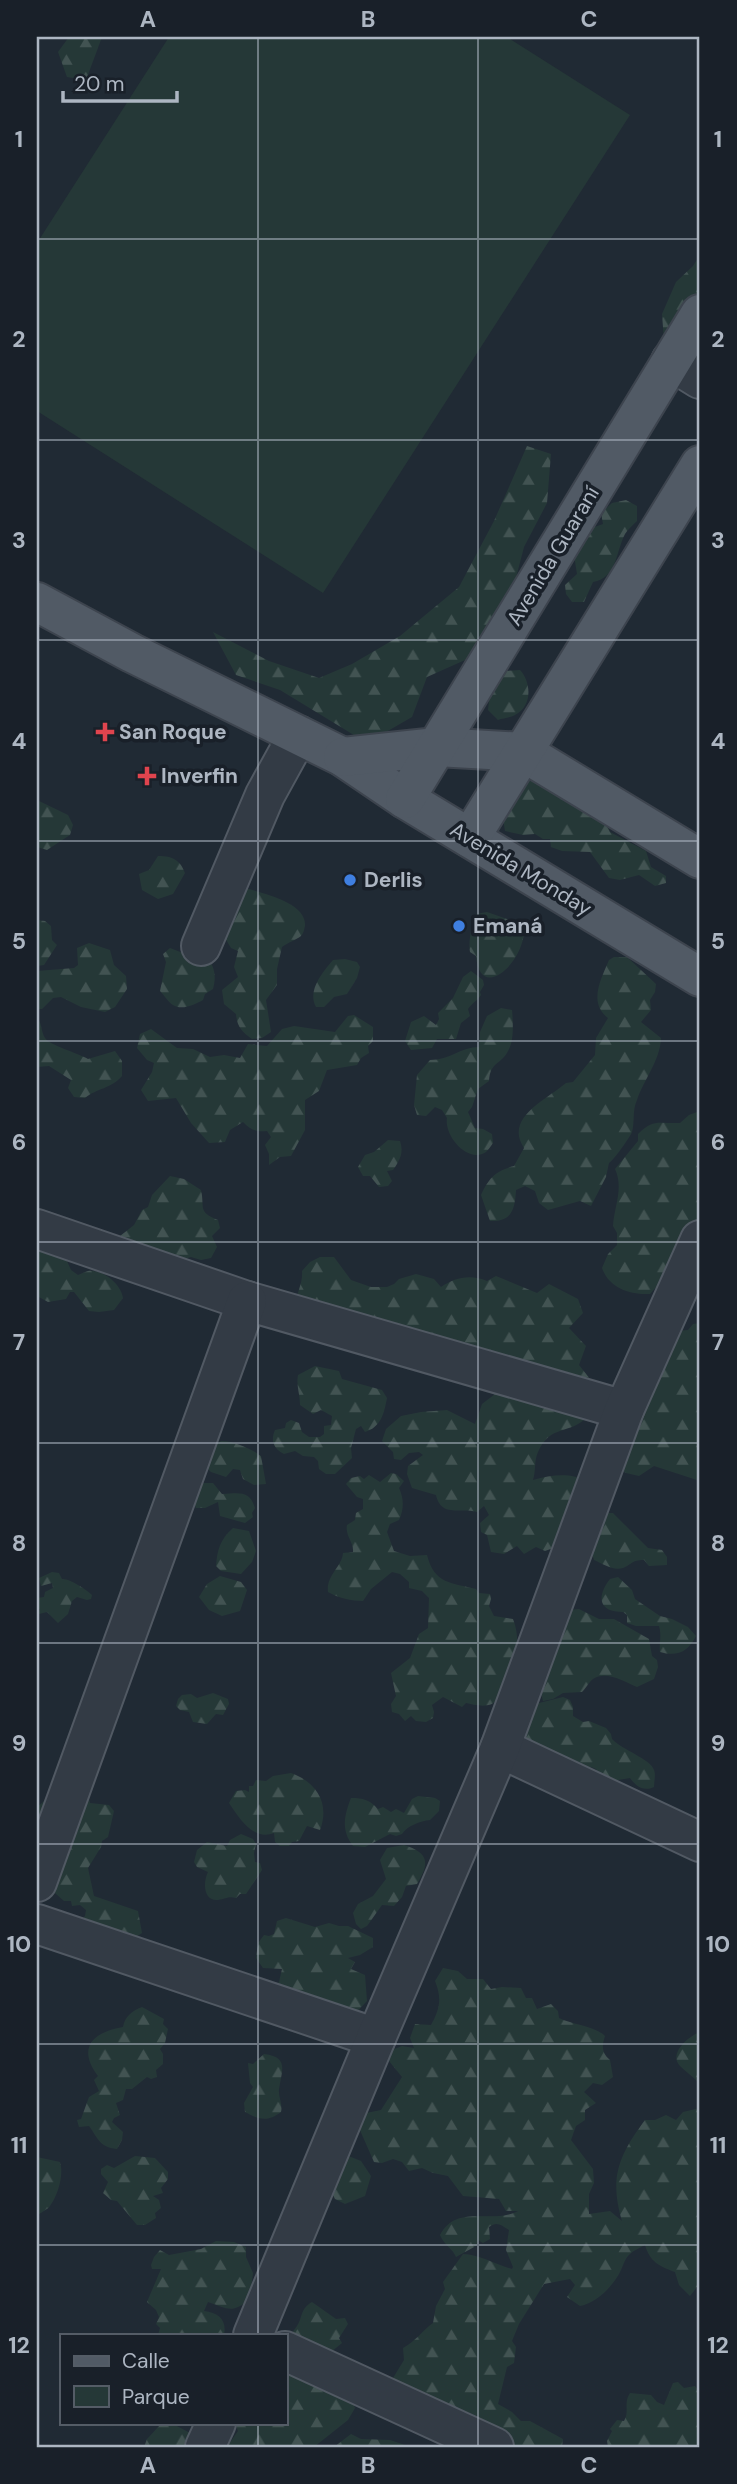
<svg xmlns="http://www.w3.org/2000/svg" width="737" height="2484" viewBox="0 0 737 2484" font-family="'DM Sans',sans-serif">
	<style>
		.green { fill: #253837 }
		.forest { fill: url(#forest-firs) }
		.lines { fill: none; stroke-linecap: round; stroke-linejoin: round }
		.minor-casing { stroke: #515963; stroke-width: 42 }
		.major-casing { stroke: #3d444e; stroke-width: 42 }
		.minor { stroke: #333b45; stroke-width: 38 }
		.major { stroke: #515a65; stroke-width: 38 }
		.grid { fill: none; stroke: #adb6c2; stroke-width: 2; stroke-opacity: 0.55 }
		.health-dot { fill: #e0444e; stroke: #192029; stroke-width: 2.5 }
		.shop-dot { fill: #3f7fe0; stroke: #192029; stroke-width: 2.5 }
		.labels { text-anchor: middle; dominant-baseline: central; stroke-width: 7; stroke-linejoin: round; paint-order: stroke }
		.street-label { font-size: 21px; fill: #adb6c2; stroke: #192029 }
		.poi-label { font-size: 21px; font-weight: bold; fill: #adb6c2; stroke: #192029; text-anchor: start }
		.neatline { fill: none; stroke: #adb6c2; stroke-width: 2.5 }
		.grid-label { font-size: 23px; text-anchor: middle; font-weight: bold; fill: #adb6c2 }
	</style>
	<defs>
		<pattern id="forest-firs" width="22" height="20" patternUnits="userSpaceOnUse" patternTransform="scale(1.75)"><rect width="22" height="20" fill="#253837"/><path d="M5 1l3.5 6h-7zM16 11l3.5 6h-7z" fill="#425352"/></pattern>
	</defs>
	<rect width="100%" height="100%" fill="#202a34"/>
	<path class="green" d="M 169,37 L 507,37 L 630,115 L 323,593 L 37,411 L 37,243 Z"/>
	<g class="forest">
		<path d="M 69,37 L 102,37 L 86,80 L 67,77 L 58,52 Z"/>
		<path d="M 700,255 L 700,382 L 664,341 L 662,314 L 676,282 L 693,266 Z"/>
		<path d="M 527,446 L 551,454 L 547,503 L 524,547 L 512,593 L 483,652 L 427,677 L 412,717 L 367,743 L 280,690 L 236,675 L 213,632 L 269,661 L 319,678 L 352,664 L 400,636 L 459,587 L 494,521 Z"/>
		<path d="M 626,500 L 637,506 L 637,521 C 633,525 628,529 625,534 C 616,551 617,578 593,582 L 584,602 L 572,602 L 566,594 L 565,585 L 577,574 L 574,555 L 592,528 L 603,524 L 601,513 L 612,503 Z"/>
		<path d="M 520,670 C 532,683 532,707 515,715 C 510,718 503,718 498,720 L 488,710 L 490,693 L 505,671 Z"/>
		<path d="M 536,768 L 607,825 L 610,832 L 646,851 L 651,867 L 666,876 L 666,883 L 655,886 L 639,875 L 620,880 L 609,878 L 590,852 L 562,851 L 551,847 L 550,839 L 543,839 L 535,834 L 523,835 L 505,831 L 503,818 Z"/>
		<path d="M 37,800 L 68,815 L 73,825 L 70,835 L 47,850 L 37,847 Z"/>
		<path d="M 158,856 C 173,856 180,860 185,873 L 173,894 L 158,899 L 142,890 L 139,874 L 149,870 Z"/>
		<path d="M 240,886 C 258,893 307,901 305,926 C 304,929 304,933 301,936 C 296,940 287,943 282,947 L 277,969 L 277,985 L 266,1000 L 271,1032 L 262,1038 L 252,1039 C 242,1032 237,1027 236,1014 L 224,1004 L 222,990 L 238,977 L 234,967 L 238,951 L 231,948 L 225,938 Z"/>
		<path d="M 487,912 L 507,919 L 516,920 L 524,928 C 526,961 480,1004 476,956 L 470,952 C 468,943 472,923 476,914 Z"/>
		<path d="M 37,920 L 45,921 L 51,926 L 52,940 L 57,945 L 44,965 L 37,966 Z"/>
		<path d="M 89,943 L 110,950 L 114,965 L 126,976 L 127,989 L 115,1007 L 105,1012 L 81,1007 L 61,997 L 53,998 L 42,1009 L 37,1009 L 37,971 L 74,968 L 78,965 L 77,948 Z"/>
		<path d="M 170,948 L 188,955 L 207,956 C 214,967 217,975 213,989 L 205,994 L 203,1000 C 196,1004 182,1011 173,1005 C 169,1003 164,995 160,991 L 166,962 L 163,954 Z"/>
		<path d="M 614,957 L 627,957 L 656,984 L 655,992 L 650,1000 L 651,1010 L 641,1022 L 661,1038 C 660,1061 644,1079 637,1100 C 632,1111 635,1121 632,1132 C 630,1137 614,1160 609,1163 L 606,1177 L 591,1206 L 580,1201 L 548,1210 L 539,1203 L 535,1191 L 525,1186 L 516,1190 C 515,1209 512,1222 490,1221 L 481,1195 C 489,1178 495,1171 514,1166 L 524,1148 C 504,1118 546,1100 566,1083 L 573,1082 L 595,1055 L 596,1038 L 608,1018 C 588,1003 601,979 609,960 Z"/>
		<path d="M 345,959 L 357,962 L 360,967 L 357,978 L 347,994 L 334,997 L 324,1007 L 316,1007 C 307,990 323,972 333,960 Z"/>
		<path d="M 471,971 L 483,980 L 484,985 L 480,992 L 481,995 C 477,1001 472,1003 468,1009 L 470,1016 L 461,1023 L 456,1039 L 437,1039 L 432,1048 L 411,1050 L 405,1041 L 411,1022 L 424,1016 L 436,1025 L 439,1019 L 438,1013 L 453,998 L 463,977 Z"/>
		<path d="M 501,1008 L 512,1010 C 513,1021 514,1040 509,1049 C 502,1065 490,1061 489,1081 L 478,1089 L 472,1107 L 468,1112 L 475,1128 L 483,1129 L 492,1134 L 493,1143 C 491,1146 489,1149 486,1152 C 468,1164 444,1136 447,1118 L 442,1110 L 435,1107 L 426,1116 L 417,1115 L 414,1105 L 417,1075 L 430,1060 C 450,1060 461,1047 479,1047 L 480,1032 L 487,1016 Z"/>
		<path d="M 354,1015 L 373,1027 L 373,1041 L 368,1046 L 369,1053 L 361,1058 L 357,1065 L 327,1070 L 319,1091 L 305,1100 L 305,1130 L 291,1156 L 280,1157 L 269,1165 L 269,1154 L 265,1145 L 271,1137 L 267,1131 C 256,1132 251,1130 243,1122 L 230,1130 L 225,1142 L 209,1143 L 191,1123 L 176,1098 L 148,1101 L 141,1090 L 152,1072 L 154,1063 L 147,1060 L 137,1048 L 140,1034 L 151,1029 L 177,1048 L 193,1049 L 210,1057 L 224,1055 L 240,1058 L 248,1044 L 267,1046 L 282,1029 L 294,1026 L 335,1032 L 348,1016 Z"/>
		<path d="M 37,1017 C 42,1023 41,1032 45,1038 C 49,1045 78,1053 88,1059 L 115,1051 L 122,1061 L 122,1076 C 111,1089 97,1088 85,1098 L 74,1097 L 68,1088 L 71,1080 L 49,1066 L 37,1067 Z"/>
		<path d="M 700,1111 L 700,1239 L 669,1279 L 658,1285 L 650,1294 C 630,1295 609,1288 602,1268 L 608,1254 L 617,1245 L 617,1233 L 613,1226 C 614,1207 624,1188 615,1169 L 638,1141 L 638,1134 C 654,1118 659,1124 680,1123 L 689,1115 Z"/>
		<path d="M 388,1140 L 400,1141 C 404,1153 400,1160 393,1170 L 387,1171 L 392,1181 L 388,1186 L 379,1187 L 370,1176 L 363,1176 L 358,1167 L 365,1155 L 374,1152 Z"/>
		<path d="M 170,1176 L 184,1179 L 201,1190 C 205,1207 197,1212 218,1220 L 220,1228 L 212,1236 L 217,1247 L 211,1258 L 201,1260 L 191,1257 L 184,1259 L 179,1265 L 115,1240 L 134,1225 L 142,1210 L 148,1207 L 152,1195 Z"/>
		<path d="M 42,1245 L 66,1259 L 71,1270 L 78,1275 C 81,1274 84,1272 88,1271 C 103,1269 121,1284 123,1298 L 114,1310 L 99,1312 L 89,1311 L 74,1292 L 70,1292 L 66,1299 L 48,1302 L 37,1296 L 37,1255 Z"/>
		<path d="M 320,1257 L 334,1257 L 351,1280 L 371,1287 L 387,1287 L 394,1284 L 399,1279 L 416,1274 L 434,1279 L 441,1287 C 455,1277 471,1274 487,1281 L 496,1276 L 537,1293 L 549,1284 L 578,1299 L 583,1313 L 569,1328 L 586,1346 L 579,1365 L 594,1384 L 295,1304 C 297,1292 303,1283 302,1271 L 310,1262 Z"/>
		<path d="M 700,1323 L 700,1481 L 654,1466 L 639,1476 L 626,1473 L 618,1468 L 678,1331 L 688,1330 L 693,1324 Z"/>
		<path d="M 315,1366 L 339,1371 L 342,1379 L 382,1390 L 387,1398 C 384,1414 381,1427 365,1432 L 361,1426 L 356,1429 L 351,1448 L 352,1458 L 335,1474 L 326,1474 L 319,1469 L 318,1461 L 314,1457 L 303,1456 L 295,1451 L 284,1454 C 274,1449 270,1441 275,1430 L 285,1428 L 286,1423 L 291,1420 L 299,1423 L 302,1432 L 309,1437 L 320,1437 L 324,1434 L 324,1426 L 331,1425 L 332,1416 L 321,1410 L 313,1414 L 300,1405 C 300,1394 296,1385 298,1375 Z"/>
		<path d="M 499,1391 L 587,1417 C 570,1435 550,1424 538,1452 C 534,1460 536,1471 533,1480 C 553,1475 569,1472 589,1482 L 556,1547 L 545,1551 L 536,1547 L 524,1554 L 517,1546 L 504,1554 L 491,1552 L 487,1535 L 481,1532 L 480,1523 L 489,1515 L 484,1506 L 477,1512 C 461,1507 441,1518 436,1495 L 412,1488 L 407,1474 L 408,1466 L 423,1455 L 419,1452 L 409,1453 L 401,1460 L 394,1459 L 393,1452 L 382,1441 L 386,1429 L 401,1416 L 421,1412 L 447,1410 L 475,1424 L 482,1404 Z"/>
		<path d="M 221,1441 C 232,1440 252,1449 261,1456 L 266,1484 L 254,1485 L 243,1479 L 240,1470 L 233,1469 L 226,1477 L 211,1472 L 202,1463 L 207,1451 Z"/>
		<path d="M 391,1473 L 396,1474 L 404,1481 L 399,1488 C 404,1499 404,1509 399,1520 L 390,1524 L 387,1532 L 394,1551 L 410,1556 L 427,1555 C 434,1584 452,1583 476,1589 L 479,1593 L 490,1594 L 491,1599 L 489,1606 L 494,1616 L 513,1619 C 521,1639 516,1660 512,1680 L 503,1683 C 500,1688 499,1695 496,1700 C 491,1709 474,1705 466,1703 L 462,1707 L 443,1697 L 432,1705 L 434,1712 L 433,1718 L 426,1722 L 416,1721 L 411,1716 L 405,1721 L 399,1714 L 392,1712 L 391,1704 L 396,1696 L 391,1673 L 410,1658 L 419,1634 L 428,1628 L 429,1598 L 422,1591 L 409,1588 L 409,1582 L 400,1574 L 392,1572 L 371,1589 L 363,1601 C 352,1601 338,1598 328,1592 C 326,1575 342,1567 343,1553 L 353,1552 C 354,1542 345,1536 347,1525 L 355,1520 L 356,1513 L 363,1509 L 363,1499 L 357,1497 L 346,1484 L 351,1478 L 360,1476 L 364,1479 L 369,1475 L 380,1482 Z"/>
		<path d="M 205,1483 L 213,1483 L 222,1494 C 239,1493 250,1490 255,1508 L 252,1513 L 253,1517 L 245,1523 L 220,1516 L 218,1502 L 205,1508 L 196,1508 L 192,1500 L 199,1484 Z"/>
		<path d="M 607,1513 L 613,1513 L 648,1548 L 662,1550 L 667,1557 L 667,1565 L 649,1566 L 644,1560 C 631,1560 633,1564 623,1568 C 613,1571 603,1564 594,1560 L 591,1550 Z"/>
		<path d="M 233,1528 L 249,1531 L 256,1551 L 252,1562 L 241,1574 L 221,1571 L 216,1566 C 217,1551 220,1539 233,1528 Z"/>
		<path d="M 52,1572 L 59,1573 L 62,1579 C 69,1578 87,1590 92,1595 L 91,1599 L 87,1600 L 77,1597 L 72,1601 L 68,1614 L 58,1623 L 47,1612 L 39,1614 L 37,1612 L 40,1610 L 37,1606 L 37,1598 L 44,1597 L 45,1592 L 53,1588 L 52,1583 L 41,1586 L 39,1578 Z"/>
		<path d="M 220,1576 L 241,1582 L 247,1590 L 240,1611 L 222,1616 L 209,1610 L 199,1597 L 207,1584 Z"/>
		<path d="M 618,1577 L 632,1590 L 635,1599 L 660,1616 L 672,1619 L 688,1627 L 696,1636 C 688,1652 677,1657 660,1652 C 659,1643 662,1636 659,1626 L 636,1626 L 627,1623 L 627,1615 L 623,1612 C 599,1612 596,1597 610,1579 Z"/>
		<path d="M 579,1609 L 599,1619 L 614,1619 L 649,1639 L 652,1656 L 657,1660 L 658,1667 L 654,1679 L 637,1687 C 625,1682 606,1670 593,1679 C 589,1682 586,1688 582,1692 L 563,1693 L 553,1699 L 543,1701 L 537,1678 L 552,1656 L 558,1651 L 554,1642 L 569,1610 Z"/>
		<path d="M 213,1693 L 228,1699 L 229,1704 L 223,1715 L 216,1714 L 207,1724 L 193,1722 L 189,1712 L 180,1710 L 176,1706 L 178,1699 L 182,1695 L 191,1694 L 197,1698 Z"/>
		<path d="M 563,1697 L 570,1700 L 573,1707 L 573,1716 L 583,1722 L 589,1721 L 606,1728 L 611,1734 L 612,1739 C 622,1750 651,1759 654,1770 C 656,1775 654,1781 654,1787 C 643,1792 636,1786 630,1778 L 606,1782 L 599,1778 L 596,1769 L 591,1767 L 582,1769 L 527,1741 L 523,1727 L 535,1704 Z"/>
		<path d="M 291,1773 C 317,1782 330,1804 320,1830 L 307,1826 L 299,1841 L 292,1842 L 289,1846 L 280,1846 L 275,1842 L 274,1833 C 253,1841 240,1819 229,1803 L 236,1791 L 245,1790 L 249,1792 L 249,1786 L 253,1786 L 256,1780 L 266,1781 L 273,1776 Z"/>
		<path d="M 88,1795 L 90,1803 L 109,1805 L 114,1811 L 108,1837 L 102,1841 L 101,1847 L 88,1868 L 94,1896 L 138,1911 L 142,1933 L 136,1937 L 131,1952 L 78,1923 L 85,1916 L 86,1910 L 80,1905 L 72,1906 L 71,1901 L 64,1901 L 55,1893 L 37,1840 L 37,1807 L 48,1798 Z"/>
		<path d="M 418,1796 L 435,1798 L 440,1801 L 439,1811 L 430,1820 C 420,1821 407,1826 402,1834 L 396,1836 L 390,1834 L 365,1847 L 353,1846 C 341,1830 344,1816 351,1798 C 363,1798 370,1800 378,1809 L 383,1807 L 391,1812 L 396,1809 L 404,1813 L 412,1799 Z"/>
		<path d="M 241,1834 L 253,1839 L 256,1844 L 254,1853 L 255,1862 L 260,1863 L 262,1870 L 246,1894 L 240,1894 L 236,1898 C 228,1896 226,1899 218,1900 C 203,1901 203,1882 208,1872 L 197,1867 L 194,1862 L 197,1850 L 207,1842 L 227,1846 L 230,1840 Z"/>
		<path d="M 404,1845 C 429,1853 430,1863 417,1884 L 406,1886 L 402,1897 L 394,1906 L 382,1905 L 367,1926 L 361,1929 L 356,1924 L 353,1913 L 358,1904 L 373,1896 L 386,1879 L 380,1860 L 387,1848 Z"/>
		<path d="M 286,1918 L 315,1927 L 329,1923 L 339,1926 L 348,1926 L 373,1938 L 373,1947 L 360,1955 L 348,1958 L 355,1962 L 351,1969 L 365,1975 L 367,2001 L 352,2017 L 271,1990 L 279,1982 L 282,1969 L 263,1968 L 256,1958 L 258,1943 L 264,1935 L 269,1936 L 274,1934 L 277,1921 Z"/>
		<path d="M 443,1968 L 458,1971 L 467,1979 L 483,1979 L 491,1989 L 502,1987 L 521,1988 L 526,1998 L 532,1998 L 537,2009 L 551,2004 L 558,2011 L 559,2018 C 573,2025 595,2026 605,2036 C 602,2045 601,2053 610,2060 L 613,2077 L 602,2085 L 593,2083 L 584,2092 L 596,2103 L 585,2110 L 585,2120 L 576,2126 L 571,2140 L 593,2169 L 594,2183 L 589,2194 L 589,2214 L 610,2211 L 622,2221 C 609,2177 619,2155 645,2120 L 655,2120 L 666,2115 L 676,2120 L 683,2112 L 700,2108 L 700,2296 L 697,2287 L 690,2296 L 679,2285 L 675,2272 C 659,2266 650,2262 645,2245 C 640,2248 634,2250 630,2254 C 624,2259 623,2267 619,2274 C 611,2288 596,2303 580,2306 L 567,2297 L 575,2285 L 570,2279 L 544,2284 L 519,2324 L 512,2341 L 516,2347 L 514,2363 L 507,2367 L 498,2404 L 512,2412 L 521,2421 L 530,2421 L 563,2439 L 562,2447 L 492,2447 L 487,2421 L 468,2412 L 461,2416 L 390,2383 L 404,2360 L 403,2348 C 416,2341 422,2331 433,2323 L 436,2306 L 445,2289 L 443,2282 L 463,2254 C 479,2254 496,2265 512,2269 L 513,2267 L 506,2250 L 509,2230 C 501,2225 497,2221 489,2227 L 490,2239 L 483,2243 L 478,2240 L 476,2246 L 456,2257 C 453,2249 444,2245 440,2235 C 457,2203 492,2225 518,2211 L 506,2211 L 499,2199 L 463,2196 L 448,2176 L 433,2173 L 422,2168 L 409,2171 L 402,2162 L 393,2159 L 382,2163 L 374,2162 L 359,2128 L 366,2113 L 381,2110 L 402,2077 L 389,2061 L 392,2050 L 402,2046 L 414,2048 L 410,2038 L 415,2024 L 431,2025 C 440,2009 442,1998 435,1981 Z"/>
		<path d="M 142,2007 L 164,2019 L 163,2024 L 168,2029 L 165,2043 L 160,2049 L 163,2054 L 163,2064 L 156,2070 L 157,2077 L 151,2079 L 147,2077 L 132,2089 L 126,2089 L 123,2100 L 116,2103 L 120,2115 L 114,2118 L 112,2122 L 123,2132 L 122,2140 L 117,2149 C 99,2147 98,2138 89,2126 L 79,2127 L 77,2120 L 81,2119 L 89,2097 L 99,2091 L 94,2080 L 98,2076 C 76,2047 94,2032 123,2027 C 125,2016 132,2011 142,2007 Z"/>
		<path d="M 700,2032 L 700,2080 L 697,2081 C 692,2076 685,2071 680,2066 C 668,2053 689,2036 700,2032 Z"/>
		<path d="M 264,2054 C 289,2057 282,2070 279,2089 C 278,2097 283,2104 281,2112 C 268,2122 259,2120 245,2112 L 244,2103 L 253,2087 L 250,2083 L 248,2063 L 253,2064 Z"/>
		<path d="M 135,2156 L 155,2158 L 168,2172 L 168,2179 L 161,2188 L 163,2193 L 153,2196 L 159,2200 L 161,2208 L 155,2213 L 156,2218 L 145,2225 L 137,2225 L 117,2201 L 111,2200 L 103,2193 L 108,2182 L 101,2174 L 101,2169 L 107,2165 L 114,2168 Z"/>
		<path d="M 37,2157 L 60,2162 C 64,2175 58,2195 50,2206 C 47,2210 41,2212 37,2216 Z"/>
		<path d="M 351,2157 L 361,2161 L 371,2176 L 365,2196 L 345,2204 L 335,2199 L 330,2189 L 346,2158 Z"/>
		<path d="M 216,2241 L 234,2242 L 246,2247 L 246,2257 L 253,2273 L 250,2299 C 232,2314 228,2309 208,2302 L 204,2311 C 219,2313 227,2320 224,2335 L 158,2335 L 160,2328 L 156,2324 L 159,2317 L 156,2310 L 147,2302 L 161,2269 L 152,2269 L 151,2265 L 154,2257 L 160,2250 L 169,2255 L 201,2249 Z"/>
		<path d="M 312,2302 L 336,2319 L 345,2318 L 348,2324 L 339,2338 L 342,2343 L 331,2352 L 290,2336 C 292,2332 295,2329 297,2326 C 303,2317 300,2309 312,2302 Z"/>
		<path d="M 285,2364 L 352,2399 L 355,2408 L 348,2420 L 314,2447 L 227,2447 L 238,2431 L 235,2423 L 285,2423 Z"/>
		<path d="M 678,2382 L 684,2388 L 695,2386 L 700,2393 L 700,2447 L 608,2447 L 607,2441 L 612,2431 L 610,2429 L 617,2420 L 624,2421 C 630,2412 623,2403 630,2393 L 651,2395 L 657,2402 L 664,2405 L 673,2383 Z"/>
		<path d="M 171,2423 L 192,2434 L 193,2447 L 144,2447 L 147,2439 L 161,2424 Z"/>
		<path d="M 351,2434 L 361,2439 L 390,2440 L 408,2446 L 439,2445 L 441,2447 L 334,2447 Z"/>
	</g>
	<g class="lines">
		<defs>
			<g id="minor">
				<path d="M 671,361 L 700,379"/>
				<path d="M 201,946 L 265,795 L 298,735"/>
				<path d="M 37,1229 L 247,1301 L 624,1410"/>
				<path d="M 500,1748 L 700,1842"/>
				<path d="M 37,1882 L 247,1301"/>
				<path d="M 37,1924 L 376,2038"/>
				<path d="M 253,2335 L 376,2038 L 500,1748 L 624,1410 L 700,1240"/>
				<path d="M 285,2351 L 494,2447"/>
				<path d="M 205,2447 L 216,2423"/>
			</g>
			<g id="major">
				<path d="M 37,602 L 132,653 L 343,757 L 405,799 L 700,977"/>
				<path d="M 343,757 L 437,747 L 523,752 L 700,859"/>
				<path d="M 405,799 L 700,314"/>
				<path d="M 470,838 L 700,465"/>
			</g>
		</defs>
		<use href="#minor" class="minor-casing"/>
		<use href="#major" class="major-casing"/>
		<use href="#minor" class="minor"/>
		<use href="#major" class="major"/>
	</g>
	<path class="grid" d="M 258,37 L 258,2335M 478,37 L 478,2447M 37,239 L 700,239M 37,440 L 700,440M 37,640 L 700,640M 37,841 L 700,841M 37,1041 L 700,1041M 37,1242 L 700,1242M 37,1443 L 700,1443M 37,1643 L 700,1643M 37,1844 L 700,1844M 37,2044 L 700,2044M 37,2245 L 700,2245M 258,2423 L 258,2447"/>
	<g class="health-dot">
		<path d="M101.5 721.5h7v7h7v7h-7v7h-7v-7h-7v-7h7z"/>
		<path d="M143.5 765.5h7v7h7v7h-7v7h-7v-7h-7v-7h7z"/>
	</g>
	<g class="shop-dot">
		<circle cx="350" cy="880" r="7"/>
		<circle cx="459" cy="926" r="7"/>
	</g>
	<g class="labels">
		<g class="street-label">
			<text transform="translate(553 556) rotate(-59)">Avenida Guaraní</text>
			<text transform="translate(521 869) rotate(31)">Avenida Monday</text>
		</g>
		<g class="poi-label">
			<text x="119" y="732">San Roque</text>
			<text x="161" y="776">Inverfin</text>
			<text x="364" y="880">Derlis</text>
			<text x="473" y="926">Emaná</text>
		</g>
	</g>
	<rect width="737" height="2484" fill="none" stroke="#192029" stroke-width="77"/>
	<rect x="60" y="2334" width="228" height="91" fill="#192029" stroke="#545c66" stroke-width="2"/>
	<rect x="74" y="2356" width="35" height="10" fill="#515a65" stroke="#545c66" stroke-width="2"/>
	<text x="122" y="2368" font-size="21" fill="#adb6c2">Calle</text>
	<rect x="74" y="2386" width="35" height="21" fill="#253837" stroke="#545c66" stroke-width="2"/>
	<text x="122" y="2404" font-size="21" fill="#adb6c2">Parque</text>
	<path d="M63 91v10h114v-10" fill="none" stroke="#adb6c2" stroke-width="3.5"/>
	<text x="74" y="91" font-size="21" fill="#adb6c2" stroke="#192029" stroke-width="5" paint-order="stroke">20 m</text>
	<rect x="38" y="38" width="660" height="2408" class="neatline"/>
	<g class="grid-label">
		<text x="148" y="27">A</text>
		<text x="368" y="27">B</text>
		<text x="589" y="27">C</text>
		<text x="19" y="147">1</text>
		<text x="718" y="147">1</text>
		<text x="19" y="347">2</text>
		<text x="718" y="347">2</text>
		<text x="19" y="548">3</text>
		<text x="718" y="548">3</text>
		<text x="19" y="749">4</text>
		<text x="718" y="749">4</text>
		<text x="19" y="949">5</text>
		<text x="718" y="949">5</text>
		<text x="19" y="1150">6</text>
		<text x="718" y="1150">6</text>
		<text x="19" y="1350">7</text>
		<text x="718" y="1350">7</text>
		<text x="19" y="1551">8</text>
		<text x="718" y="1551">8</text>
		<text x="19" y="1751">9</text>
		<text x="718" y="1751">9</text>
		<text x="19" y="1952">10</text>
		<text x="718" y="1952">10</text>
		<text x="19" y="2153">11</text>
		<text x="718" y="2153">11</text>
		<text x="19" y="2353">12</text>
		<text x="718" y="2353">12</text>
		<text x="148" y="2473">A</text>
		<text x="368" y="2473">B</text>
		<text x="589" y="2473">C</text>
	</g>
</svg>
